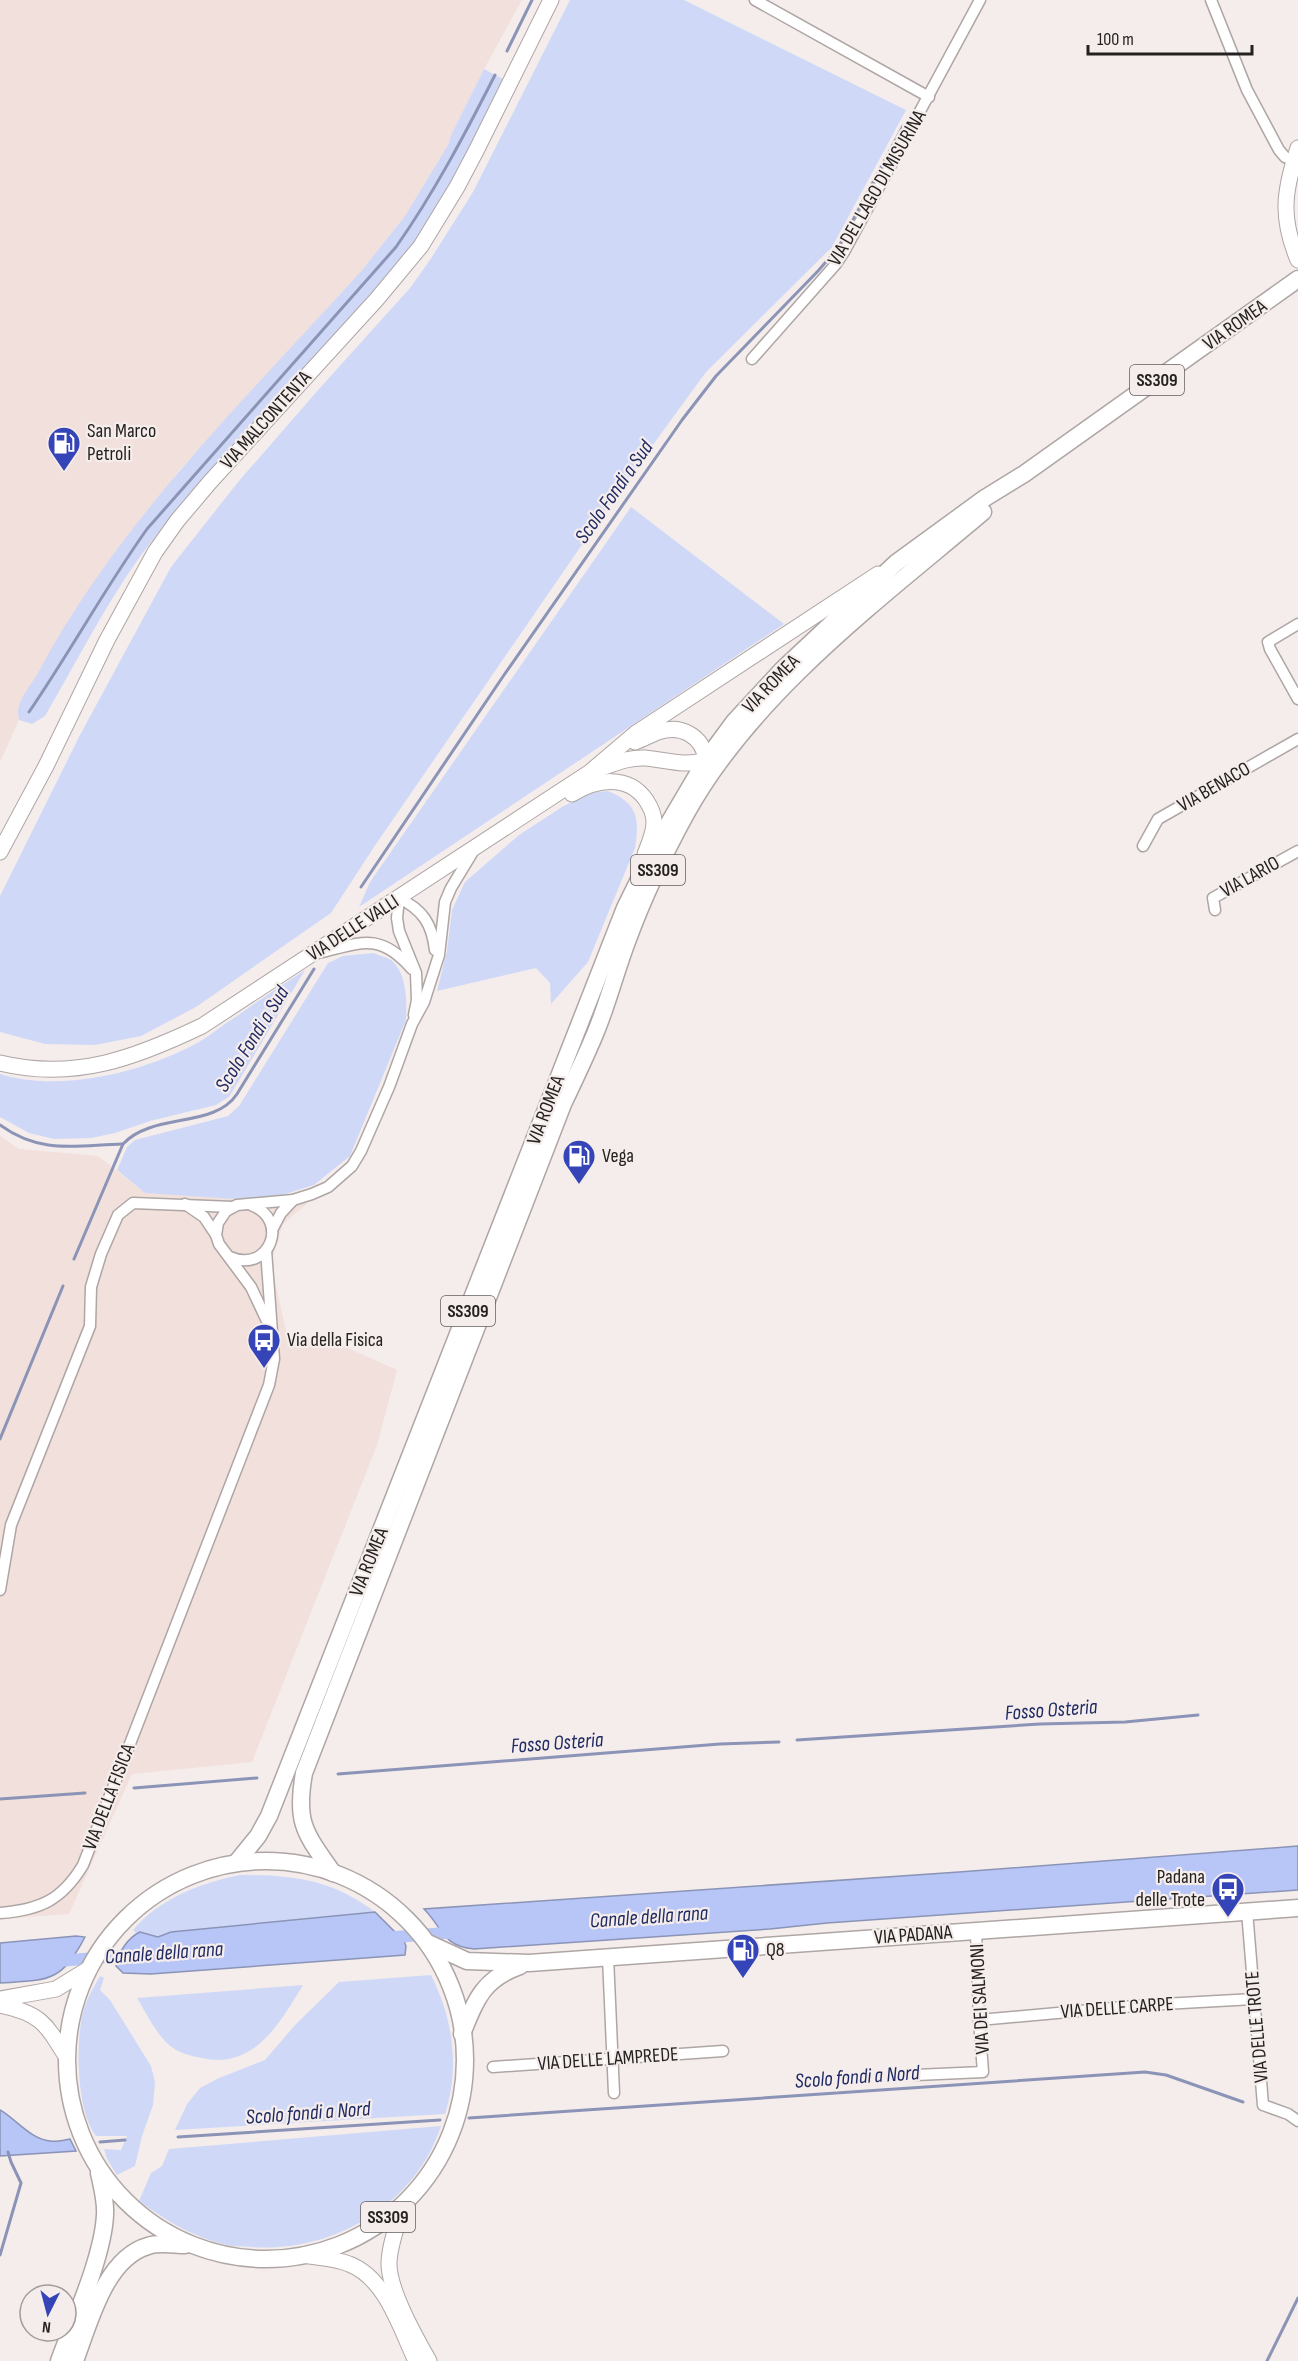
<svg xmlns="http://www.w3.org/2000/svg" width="1298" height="2361" viewBox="0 0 1298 2361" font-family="'Sofia Sans Condensed',sans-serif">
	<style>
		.built { fill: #f1e0db }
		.green { fill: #cfd9f7 }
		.water { fill: #b7c6f7; stroke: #8b94b6; stroke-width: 1.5 }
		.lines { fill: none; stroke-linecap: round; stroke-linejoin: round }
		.stream { stroke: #8b94b6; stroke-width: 3 }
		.canal { stroke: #b7c6f7; stroke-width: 12 }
		.street-casing { stroke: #aea6a4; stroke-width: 13 }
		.secondary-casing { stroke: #aea6a4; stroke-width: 17 }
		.primary-casing { stroke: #aea6a4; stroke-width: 19 }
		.street { stroke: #fff; stroke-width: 10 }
		.secondary { stroke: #fff; stroke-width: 15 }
		.primary { stroke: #fff; stroke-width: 16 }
		.labels { text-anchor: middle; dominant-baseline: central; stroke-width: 4.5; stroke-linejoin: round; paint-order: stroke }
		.shield { fill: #f5edeb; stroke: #635e5d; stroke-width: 1.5 }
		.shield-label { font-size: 18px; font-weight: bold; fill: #242120 }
		.street-label { font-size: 20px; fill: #242120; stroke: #f5edeb }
		.poi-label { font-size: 20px; fill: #242120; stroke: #f5edeb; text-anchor: start }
		.water-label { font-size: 21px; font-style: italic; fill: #202b64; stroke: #f5edeb }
	</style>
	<rect width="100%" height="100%" fill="#f5edeb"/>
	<g class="built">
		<path d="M 0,0 L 522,0 L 484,69 L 451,135 L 448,145 L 405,216 L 362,270 L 177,473 L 21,700 L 18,714 L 19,720 L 0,762 Z"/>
		<path d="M 0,1136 L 19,1149 L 98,1156 L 145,1193 L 308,1203 L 283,1224 L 271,1263 L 287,1335 L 330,1340 L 397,1370 L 377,1445 L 252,1762 L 132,1774 L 69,1914 L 0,1919 Z"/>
	</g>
	<g class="green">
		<path d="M 570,0 L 684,0 L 906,110 L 832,247 L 706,372 L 612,501 L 374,847 L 331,913 L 196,1007 L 141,1036 L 95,1045 L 45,1044 L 0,1032 L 0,896 L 80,735 L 171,567 L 238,482 L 319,389 L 410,288 L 430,260 L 473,192 Z"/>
		<path d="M 484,69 L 503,79 L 502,83 C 476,137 450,193 415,242 C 337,350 231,435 151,542 C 110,595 79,658 45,716 L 32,724 L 19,720 C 14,701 31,687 39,671 C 121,518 247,398 362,270 L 405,216 L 448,145 L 451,135 Z"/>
		<path d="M 631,507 L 784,624 L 359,907 L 370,882 Z"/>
		<path d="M 608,791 C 637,803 640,818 635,848 L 588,962 L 551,1004 L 550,983 L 536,968 L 437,991 L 447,951 L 452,910 L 465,882 L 519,835 L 562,807 L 589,793 Z"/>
		<path d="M 373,953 C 378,955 386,957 391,960 C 407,973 407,1001 406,1020 L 350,1156 L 314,1185 L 264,1201 L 145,1193 L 117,1170 L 127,1147 L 135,1140 L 228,1116 L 239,1106 L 328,963 L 343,956 Z"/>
		<path d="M 305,970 L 229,1097 L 216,1105 L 150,1121 L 115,1133 L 91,1138 L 54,1139 L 29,1133 L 0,1117 L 0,1074 C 60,1093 145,1072 199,1042 C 212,1034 224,1024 237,1016 C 259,1000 282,985 305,970 Z"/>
		<path d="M 240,1875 C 293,1875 331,1879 375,1912 L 171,1932 C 153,1942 149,1930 136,1933 L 133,1930 C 160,1898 201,1883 240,1875 Z"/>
		<path d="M 431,1975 C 453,2018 460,2068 445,2114 L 175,2130 L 187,2104 L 200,2088 L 219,2078 L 265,2060 L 295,2025 L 339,1982 Z"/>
		<path d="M 100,1976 L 104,1978 L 100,1990 L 110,2000 L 151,2066 L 155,2082 L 153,2105 L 142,2136 L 135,2166 L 117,2175 L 107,2159 L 104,2149 L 121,2150 L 127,2136 L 96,2136 C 76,2111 75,2039 84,2009 C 87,1998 94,1987 100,1976 Z"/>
		<path d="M 303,1985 C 280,2023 254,2070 202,2058 C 191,2056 177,2053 168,2044 C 155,2032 146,2013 137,1998 Z"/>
		<path d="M 441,2126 C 415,2206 332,2253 251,2247 C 242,2246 232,2247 223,2244 C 191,2236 165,2220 139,2201 L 151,2173 L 162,2166 L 169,2149 Z"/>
	</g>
	<g class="water">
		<path d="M 1298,1846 L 1298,1890 L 827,1923 L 770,1929 L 474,1949 C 442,1946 443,1928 424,1909 L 959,1872 Z"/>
		<path d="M 375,1912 L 404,1941 L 406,1946 L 405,1955 L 151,1974 L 123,1973 L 116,1966 C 117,1953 129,1937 140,1932 L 158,1937 L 171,1932 Z"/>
		<path d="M 76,1936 L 85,1937 C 61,1983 48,1980 0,1983 L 0,1943 Z"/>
		<path d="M 0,2110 C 16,2119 30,2139 50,2141 C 56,2142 64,2140 70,2139 L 76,2151 L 0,2156 Z"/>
	</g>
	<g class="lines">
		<g class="stream">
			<path d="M 507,51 L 532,0"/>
			<path d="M 29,712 C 70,652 105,588 147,529 L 396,247 C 434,193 465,134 495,75"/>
			<path d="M 361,887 L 504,675 L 682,420 L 716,376 L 818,271 L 838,248 L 903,126"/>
			<path d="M 0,1125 C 41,1155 77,1145 123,1144"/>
			<path d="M 74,1259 L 123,1144 C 153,1112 214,1129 237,1094 L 314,969"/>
			<path d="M 0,1439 L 63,1286"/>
			<path d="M 797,1740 L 1040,1724 L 1125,1722 L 1198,1715"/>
			<path d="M 338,1774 L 720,1744 L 779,1742"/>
			<path d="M 134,1788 L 257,1778"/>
			<path d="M 0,1799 L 85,1793"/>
			<path d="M 469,2118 L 1145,2072 L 1166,2075 L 1243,2102"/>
			<path d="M 178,2137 L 440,2120"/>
			<path d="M 100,2142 L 125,2140"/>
			<path d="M 0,2255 L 21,2183 L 11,2162 L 8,2152"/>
			<path d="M 1267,2361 L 1298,2298"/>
		</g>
		<g class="canal">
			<path d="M 384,1938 L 457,1932"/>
			<path d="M 58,1961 L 133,1955"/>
		</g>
		<defs>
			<g id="street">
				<path d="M 755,0 L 929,97"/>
				<path d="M 1211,0 L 1247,90 L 1279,150 L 1285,157 L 1294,161"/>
				<path d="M 752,359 L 836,264 L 844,252 L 980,0"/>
				<path d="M 1298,624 L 1268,642 L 1270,649 L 1298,699"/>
				<path d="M 1143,846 L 1158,819 L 1298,739"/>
				<path d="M 1215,910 L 1213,898 L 1298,851"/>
				<path d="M 318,953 C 361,943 379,931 412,969"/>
				<path d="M 414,1015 L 417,1000 L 416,973 L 399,931 L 397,918 L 399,898 C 423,910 432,924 435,950"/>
				<path d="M 185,1204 L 204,1217 L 216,1235"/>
				<path d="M 272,1230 L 281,1213 L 293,1200"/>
				<path d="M 230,1257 C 269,1274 291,1220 251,1205"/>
				<path d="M 267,1321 L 251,1287 L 219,1244 L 216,1235 L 218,1223 L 226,1211 L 237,1205 L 293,1200 L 312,1194 L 328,1187 L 352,1166 L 361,1151 L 389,1087 L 412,1024 L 424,1002 L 439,955 L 445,902 L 451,888 L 474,850"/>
				<path d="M 0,1590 L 11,1525 L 90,1326 L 91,1287 L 101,1254 L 118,1215 L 133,1203 L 233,1207"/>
				<path d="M 1247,1911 L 1263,2105 L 1288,2114 L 1298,2121"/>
				<path d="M 0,1913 C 40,1910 62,1900 83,1865 L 269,1385 L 274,1359 L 266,1250"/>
				<path d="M 608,1957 L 614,2093"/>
				<path d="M 979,2020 L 1145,2005 L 1254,1999"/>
				<path d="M 493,2067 L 723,2051"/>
				<path d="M 916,2075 L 983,2072 L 979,2020 L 976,1930"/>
			</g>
			<g id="secondary">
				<path d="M 1298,148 C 1284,191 1280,217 1298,260"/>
				<path d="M 635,742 C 643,739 650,735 658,732 C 681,724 703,736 706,760"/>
				<path d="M 598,769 C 614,764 628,757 645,758 C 667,760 684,767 706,760 L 712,764"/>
				<path d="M 572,794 C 596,779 628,774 646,800 C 650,806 654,815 654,822 C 654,833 649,844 645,854"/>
				<path d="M 0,852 L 46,766 L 107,640 L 155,552 L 177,521 L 210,482 L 377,299 L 421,246 L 457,187 L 476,151 L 551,0"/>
				<path d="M 0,1063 C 75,1081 135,1058 202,1026 L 590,772 L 636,733 L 878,574"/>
				<path d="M 0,1999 L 56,1989 L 90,1968"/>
				<path d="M 0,2005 C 41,2013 46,2024 67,2058"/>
				<path d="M 404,2204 C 398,2222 390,2243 389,2262 C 388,2289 416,2338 429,2361"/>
				<path d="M 303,2255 C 318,2258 335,2258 349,2264 C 386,2278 400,2328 416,2361"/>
			</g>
			<g id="primary">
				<circle cx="266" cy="2060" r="199"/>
				<path d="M 236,1863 L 258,1836 L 269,1816 L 625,908 L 657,843 L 706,760 L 734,722 L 783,669 L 896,563 L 985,498 L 1024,474 L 1298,279"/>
				<path d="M 333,1873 C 305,1833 295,1823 304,1773 L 563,1104 C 574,1081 585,1058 595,1034 C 608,1003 616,970 628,939 C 644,896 665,852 687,812 C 753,693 880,599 983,512"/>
				<path d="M 430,1944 L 467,1961 L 529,1963 L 1298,1908"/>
				<path d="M 462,2034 C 476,1999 483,1979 520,1966"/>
				<path d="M 59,2361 C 74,2320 103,2257 105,2215 C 106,2201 102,2187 99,2173"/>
				<path d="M 75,2361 C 89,2324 105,2258 148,2246 C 159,2242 174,2245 185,2245"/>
			</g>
		</defs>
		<use href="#street" class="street-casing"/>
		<use href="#secondary" class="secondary-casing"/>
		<use href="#primary" class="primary-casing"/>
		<use href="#street" class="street"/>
		<use href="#secondary" class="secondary"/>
		<use href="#primary" class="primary"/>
	</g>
	<defs>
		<symbol id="fuel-pin" viewBox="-11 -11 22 30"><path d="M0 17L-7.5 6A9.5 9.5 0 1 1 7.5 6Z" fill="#3544b7" stroke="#f5edeb"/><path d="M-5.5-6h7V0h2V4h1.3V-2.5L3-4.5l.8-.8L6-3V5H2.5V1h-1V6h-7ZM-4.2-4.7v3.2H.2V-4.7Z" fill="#fff"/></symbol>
		<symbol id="bus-pin" viewBox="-11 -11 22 30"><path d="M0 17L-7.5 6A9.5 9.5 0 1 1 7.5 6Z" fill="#3544b7" stroke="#f5edeb"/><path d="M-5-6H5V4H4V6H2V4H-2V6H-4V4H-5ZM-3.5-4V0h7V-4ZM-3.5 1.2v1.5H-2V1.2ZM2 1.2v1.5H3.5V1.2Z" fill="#fff"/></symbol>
	</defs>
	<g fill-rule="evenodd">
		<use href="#fuel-pin" x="45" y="424" width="38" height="52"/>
		<use href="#fuel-pin" x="560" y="1137" width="38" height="52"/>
		<use href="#bus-pin" x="245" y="1321" width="38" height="52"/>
		<use href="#bus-pin" x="1209" y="1870" width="38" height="52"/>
		<use href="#fuel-pin" x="724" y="1931" width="38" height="52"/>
	</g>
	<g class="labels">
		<g class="shield">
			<rect x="1130" y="365" width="54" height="30" rx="4.5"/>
			<rect x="631" y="855" width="54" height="30" rx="4.5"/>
			<rect x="441" y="1296" width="54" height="30" rx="4.5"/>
			<rect x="361" y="2202" width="54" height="30" rx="4.5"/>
		</g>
		<g class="shield-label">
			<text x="1157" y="380">SS309</text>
			<text x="658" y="870">SS309</text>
			<text x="468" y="1311">SS309</text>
			<text x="388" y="2217">SS309</text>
		</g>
		<g class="street-label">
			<text transform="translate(877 188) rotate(-60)">VIA DEL LAGO DI MISURINA</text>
			<text transform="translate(1235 325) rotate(-35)">VIA ROMEA</text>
			<text transform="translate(266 420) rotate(-48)">VIA MALCONTENTA</text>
			<text transform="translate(771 684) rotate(-46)">VIA ROMEA</text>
			<text transform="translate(1214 787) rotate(-30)">VIA BENACO</text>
			<text transform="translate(1250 877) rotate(-29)">VIA LARIO</text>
			<text transform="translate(353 928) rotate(-33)">VIA DELLE VALLI</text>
			<text transform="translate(546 1110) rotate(-69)">VIA ROMEA</text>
			<text transform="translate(369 1562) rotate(-68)">VIA ROMEA</text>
			<text transform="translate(109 1797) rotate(-69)">VIA DELLA FISICA</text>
			<text transform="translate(913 1935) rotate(-4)">VIA PADANA</text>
			<text transform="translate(980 1999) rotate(-93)">VIA DEI SALMONI</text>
			<text transform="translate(1117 2008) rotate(-4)">VIA DELLE CARPE</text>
			<text transform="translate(1257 2027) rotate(-95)">VIA DELLE TROTE</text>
			<text transform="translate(608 2059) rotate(-4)">VIA DELLE LAMPREDE</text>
		</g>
		<g class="poi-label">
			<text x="87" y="431">San Marco<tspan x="87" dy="23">Petroli</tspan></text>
			<text x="602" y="1156">Vega</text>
			<text x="287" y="1340">Via della Fisica</text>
			<text x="1205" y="1877" text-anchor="end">Padana<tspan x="1205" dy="23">delle Trote</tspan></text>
			<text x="766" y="1950">Q8</text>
		</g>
		<g class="water-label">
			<text transform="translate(614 492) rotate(-55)">Scolo Fondi a Sud</text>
			<text transform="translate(252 1039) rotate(-58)">Scolo Fondi a Sud</text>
			<text transform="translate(1051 1710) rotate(-4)">Fosso Osteria</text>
			<text transform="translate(557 1743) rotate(-4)">Fosso Osteria</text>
			<text transform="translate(649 1917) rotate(-4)">Canale della rana</text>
			<text transform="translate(164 1953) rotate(-4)">Canale della rana</text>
			<text transform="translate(857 2077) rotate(-4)">Scolo fondi a Nord</text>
			<text transform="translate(308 2113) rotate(-4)">Scolo fondi a Nord</text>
		</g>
	</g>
	<g transform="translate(48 2313) rotate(186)"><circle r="28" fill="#f5edeb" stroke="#a19b9a" stroke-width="1.5"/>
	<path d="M0-4.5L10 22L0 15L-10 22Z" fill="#3544b7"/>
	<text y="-9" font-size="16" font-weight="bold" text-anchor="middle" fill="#242120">N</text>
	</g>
	<path d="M1088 45v9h164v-9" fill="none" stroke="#242120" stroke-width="3"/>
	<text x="1097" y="45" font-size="18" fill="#242120" stroke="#f5edeb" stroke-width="4.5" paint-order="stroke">100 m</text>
</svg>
